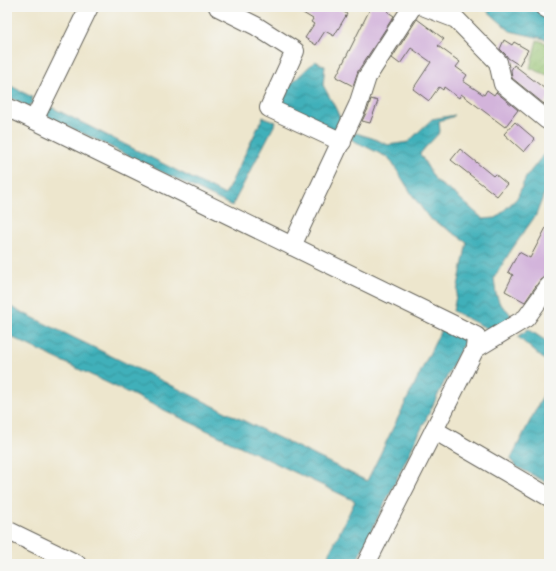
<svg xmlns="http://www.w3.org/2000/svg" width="556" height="571" viewBox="0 0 556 571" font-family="'IM FELL French Canon',serif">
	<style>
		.garden { fill: url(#garden-furrows); stroke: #597047 }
		.water { fill: url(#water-waves); stroke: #2e666b }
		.building { fill: #d3b4db }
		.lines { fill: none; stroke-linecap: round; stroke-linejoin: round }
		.minor-casing { stroke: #65635a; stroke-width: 20 }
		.minor { stroke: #fff; stroke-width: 18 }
	</style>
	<defs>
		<pattern id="garden-furrows" width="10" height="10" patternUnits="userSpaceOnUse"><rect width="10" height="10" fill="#96c372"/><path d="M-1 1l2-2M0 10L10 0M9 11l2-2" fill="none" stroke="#81a762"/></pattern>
		<pattern id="water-waves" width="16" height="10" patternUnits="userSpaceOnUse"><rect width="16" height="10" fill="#40b0ba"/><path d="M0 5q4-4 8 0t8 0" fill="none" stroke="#358e96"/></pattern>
	</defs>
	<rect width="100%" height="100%" fill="#f6f6f2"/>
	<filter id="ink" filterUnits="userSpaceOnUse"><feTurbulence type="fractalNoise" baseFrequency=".025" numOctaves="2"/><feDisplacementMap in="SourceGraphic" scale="8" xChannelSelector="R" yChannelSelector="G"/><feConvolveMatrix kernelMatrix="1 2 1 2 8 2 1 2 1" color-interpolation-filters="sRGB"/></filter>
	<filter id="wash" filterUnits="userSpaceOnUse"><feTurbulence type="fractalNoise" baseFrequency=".012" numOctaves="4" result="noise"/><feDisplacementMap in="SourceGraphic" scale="16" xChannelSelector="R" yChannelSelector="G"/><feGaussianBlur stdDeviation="0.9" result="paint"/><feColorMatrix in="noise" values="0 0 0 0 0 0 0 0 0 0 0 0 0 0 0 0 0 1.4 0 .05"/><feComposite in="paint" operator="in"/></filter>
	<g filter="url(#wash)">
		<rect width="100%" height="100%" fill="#ede6cd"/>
		<path class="garden" d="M 537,40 L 549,44 L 549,76 L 530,68 Z"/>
		<g class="water">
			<path d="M 483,7 L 529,7 L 549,17 L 549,40 L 510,31 Z"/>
			<path d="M 315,61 L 325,66 L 323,85 L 335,107 L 343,124 L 335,135 L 279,105 L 290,85 Z"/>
			<path d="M 7,84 L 32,97 L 31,100 L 48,110 L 51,107 L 225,195 L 263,117 L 276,122 L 232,206 L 45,115 L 47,112 L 30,103 L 29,107 L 7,96 Z"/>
			<path d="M 455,115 L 452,117 L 439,121 L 440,132 L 424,149 L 420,154 L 436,181 L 456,195 L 483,219 L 496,218 L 517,198 L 526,177 L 544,154 L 549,149 L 549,181 L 536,215 L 510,252 L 494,278 L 496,294 L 500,304 L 507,310 L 513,318 L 488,329 L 453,311 L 467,242 L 447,229 L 429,218 L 413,196 L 389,158 L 352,140 L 352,135 L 356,133 L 372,138 L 388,145 L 408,142 L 432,119 Z"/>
			<path d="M 7,305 L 367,481 L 442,328 L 465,340 L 355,564 L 324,564 L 355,501 L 7,335 Z"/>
			<path d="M 528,329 L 549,343 L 549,364 L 518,337 Z"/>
			<path d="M 549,384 L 549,441 L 548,444 L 549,446 L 549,484 L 514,465 L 511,458 Z"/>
		</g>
		<g id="blocks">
			<g class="building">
				<path d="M 293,7 L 336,7 L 347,14 L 334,36 L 325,31 L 316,45 L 305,38 L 314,24 L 311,22 L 313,19 Z"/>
				<path d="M 371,7 L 391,7 L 388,12 L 394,16 L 358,71 L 353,86 L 336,77 Z"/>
				<path d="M 417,19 L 444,39 L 438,46 L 460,62 L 456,67 L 467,75 L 463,81 L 484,95 L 487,90 L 494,95 L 496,92 L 518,110 L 505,127 L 461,94 L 459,98 L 444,87 L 443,90 L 439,87 L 429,101 L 413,89 L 431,62 L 411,48 L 400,64 L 392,58 Z"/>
				<path d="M 504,40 L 512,45 L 514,42 L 528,50 L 519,65 L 508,58 L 506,55 L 500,49 Z"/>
				<path d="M 514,65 L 549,92 L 549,97 L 544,104 L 512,78 L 511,70 Z"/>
				<path d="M 371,99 L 378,101 L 370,123 L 362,121 L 368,109 Z"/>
				<path d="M 515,122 L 535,139 L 524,152 L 504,134 Z"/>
				<path d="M 460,149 L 493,176 L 495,174 L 507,184 L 497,196 L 451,160 Z"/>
				<path d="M 549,222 L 549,276 L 544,277 L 540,280 L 525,302 L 505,291 L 513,275 L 508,272 L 519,252 L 530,258 Z"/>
			</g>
		</g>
	</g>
	<g filter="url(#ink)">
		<use href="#blocks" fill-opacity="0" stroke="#65635a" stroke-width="1"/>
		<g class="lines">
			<defs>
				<g id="minor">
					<path d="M 89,7 L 34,120 L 452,324 L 476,336 L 475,349 L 434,430 L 366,564"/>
					<path d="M 218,7 L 256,26 L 295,51 L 269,108 L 342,142"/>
					<path d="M 425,7 L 456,19 L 498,62 L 503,84 L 547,120 L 549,120"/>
					<path d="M 544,7 L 549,10"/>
					<path d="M 7,107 L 34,120"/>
					<path d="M 292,246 L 358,105 L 367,77 L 412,7"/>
					<path d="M 475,349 L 526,318 L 549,286"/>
					<path d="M 434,430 L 549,497"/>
					<path d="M 7,530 L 77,564"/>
				</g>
			</defs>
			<use href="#minor" class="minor-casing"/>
			<use href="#minor" class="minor"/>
		</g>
	</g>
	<rect width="556" height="571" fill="none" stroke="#f6f6f2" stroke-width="24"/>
</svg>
